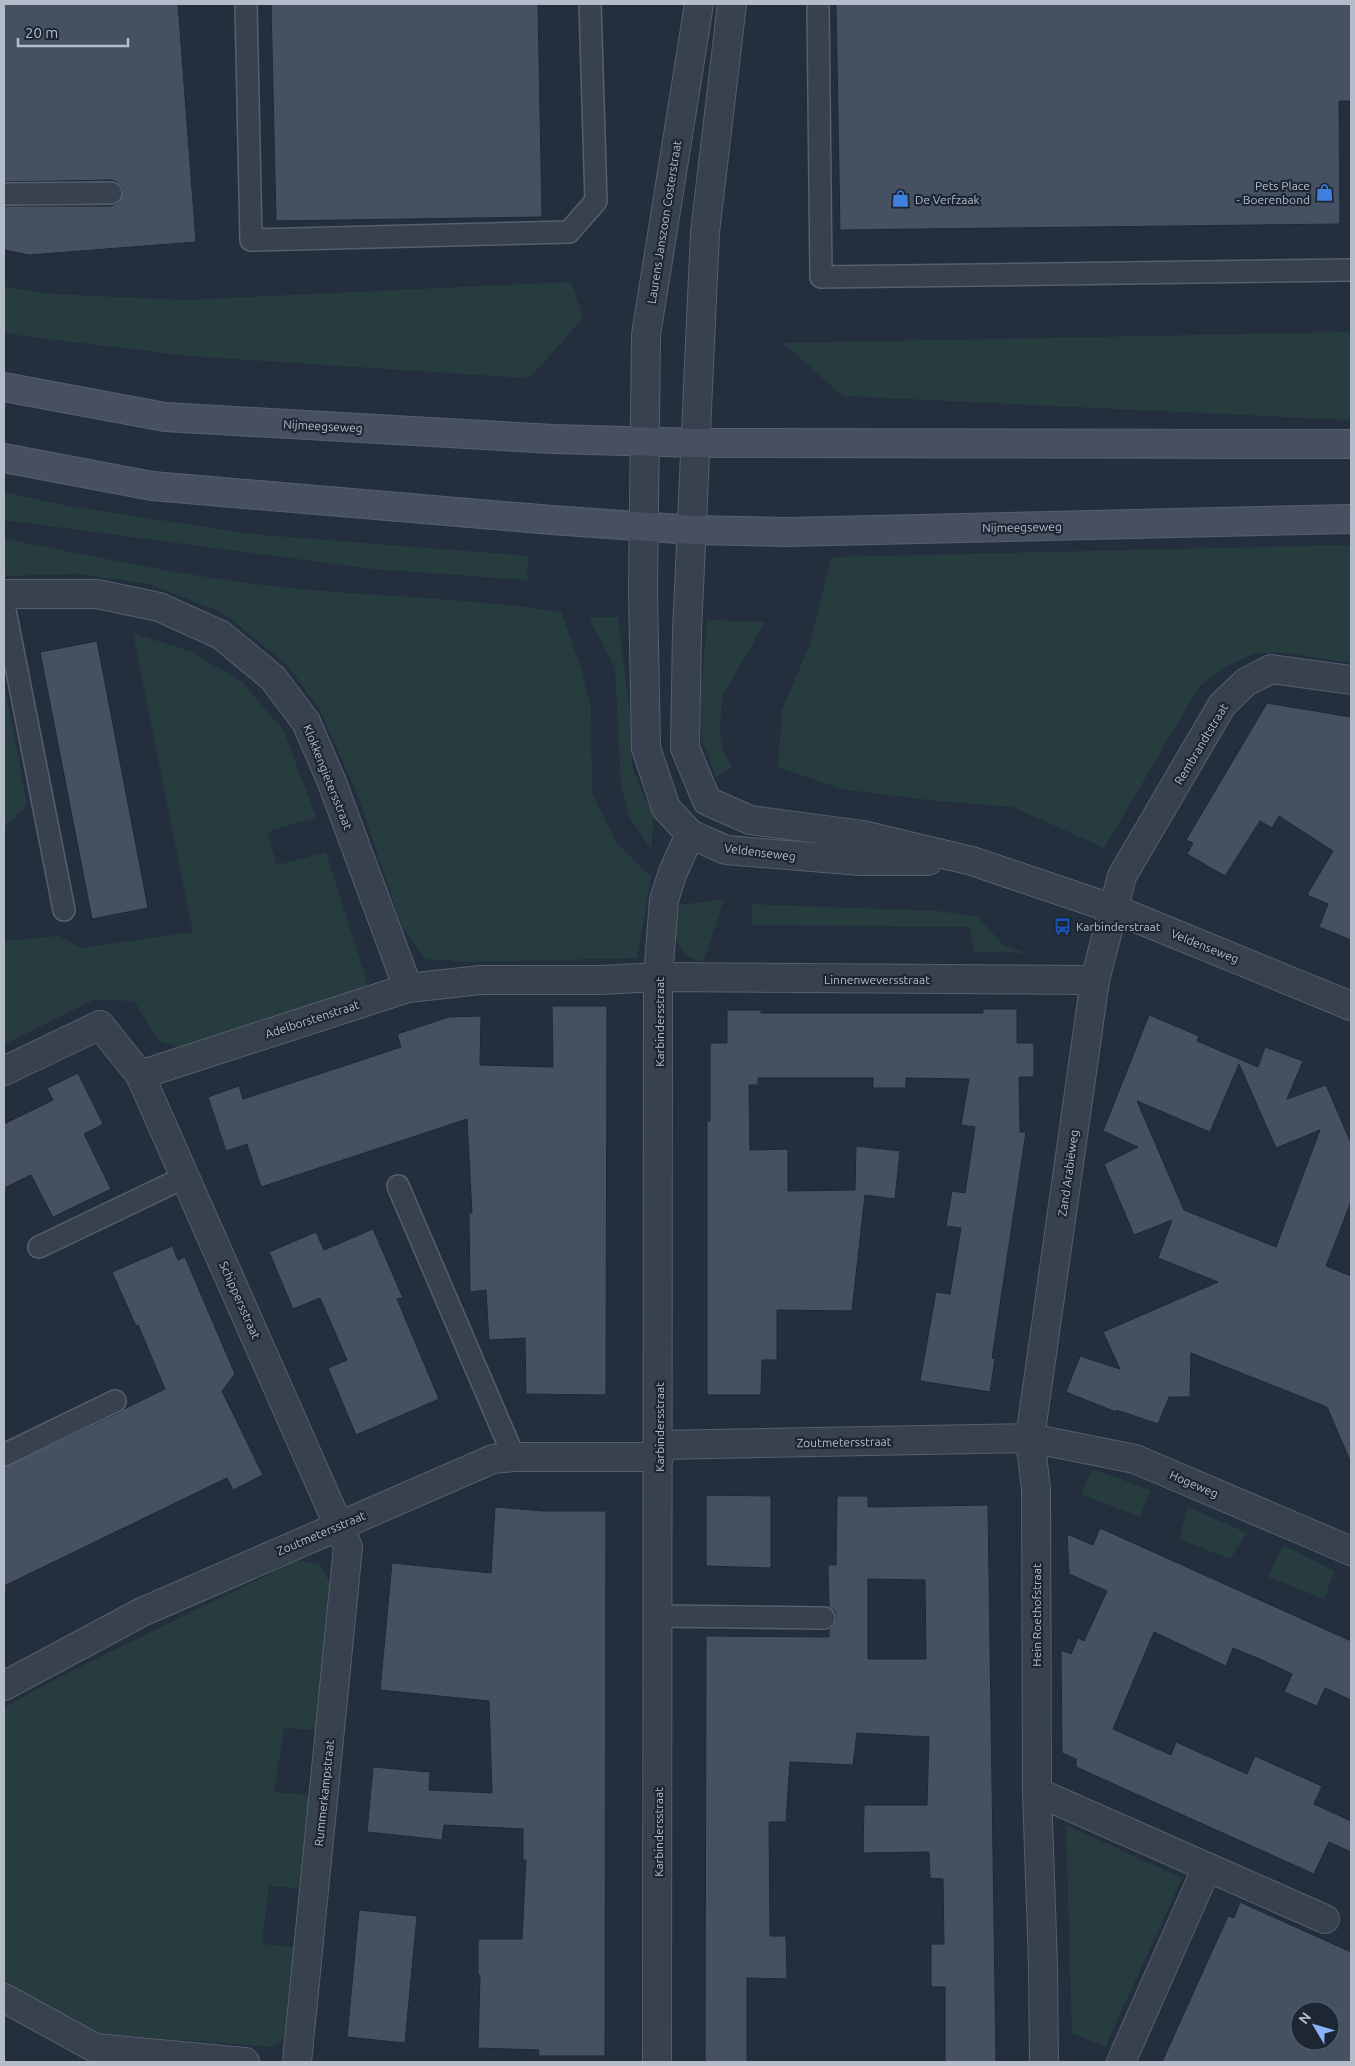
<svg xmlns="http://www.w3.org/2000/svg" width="1355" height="2066" viewBox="0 0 1355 2066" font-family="Ubuntu,sans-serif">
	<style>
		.green { fill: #263c3f }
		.building { fill: #455162; stroke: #1f2835; fill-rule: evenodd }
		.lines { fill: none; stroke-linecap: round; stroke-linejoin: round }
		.service-casing { stroke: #565f6c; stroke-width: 24 }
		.minor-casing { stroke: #565f6c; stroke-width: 30 }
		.tertiary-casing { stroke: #565f6c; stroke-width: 30 }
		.secondary-casing { stroke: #565f6c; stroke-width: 30 }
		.service { stroke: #38414e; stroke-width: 21 }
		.minor { stroke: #38414e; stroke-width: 28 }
		.tertiary { stroke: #38414e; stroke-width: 28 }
		.secondary { stroke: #465061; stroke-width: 28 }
		.labels { text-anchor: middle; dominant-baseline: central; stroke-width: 4.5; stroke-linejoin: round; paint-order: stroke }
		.poi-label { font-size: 12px; fill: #b4bcc9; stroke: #1d2633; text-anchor: start }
		.street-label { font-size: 12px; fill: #b4bcc9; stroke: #1d2633 }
	</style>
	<rect width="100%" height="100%" fill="#242f3e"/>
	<g class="green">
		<path d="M 571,282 L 583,318 L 534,373 L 525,378 L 189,356 L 23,336 L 4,332 L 4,287 L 51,294 L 186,300 Z"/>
		<path d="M 1351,332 L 1351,420 L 843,396 L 783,343 Z"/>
		<path d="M 4,492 L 68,506 L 252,534 L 528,556 L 527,580 L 373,569 L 4,520 Z"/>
		<path d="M 4,539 C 80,553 155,570 232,581 C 341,597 452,595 561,612 L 582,671 L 591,708 L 592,793 L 616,842 L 651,877 L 637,958 L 477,962 L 426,959 L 402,927 L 359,798 L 320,710 L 287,664 L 223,613 L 149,584 L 77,574 L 4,576 Z"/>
		<path d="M 1351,545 L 1351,663 L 1285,653 L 1255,653 L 1225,667 L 1199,687 L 1104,848 L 1013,807 L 937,801 L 841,789 L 778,767 L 782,710 L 810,644 L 831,557 Z"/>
		<path d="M 589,617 L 618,617 L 630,715 L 632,766 L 646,801 L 654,811 L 651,849 L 630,818 L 621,787 L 615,668 Z"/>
		<path d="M 707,620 L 765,622 L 722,697 L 720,729 L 723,750 L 732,767 L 716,778 L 702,740 L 701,694 Z"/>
		<path d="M 133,633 L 192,652 L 243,683 L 284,731 L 316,817 L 267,832 L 277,865 L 326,852 L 368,986 L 178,1047 L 159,1041 L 134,1001 L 94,1000 L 4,1045 L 4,941 L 59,936 L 81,948 L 193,932 Z"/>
		<path d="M 4,681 L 27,805 L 4,827 Z"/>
		<path d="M 724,899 L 703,962 C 691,960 679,950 676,937 C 674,928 678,914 679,905 Z"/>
		<path d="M 752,904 L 938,911 L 978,917 L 1004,946 L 1026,953 L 974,952 L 970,927 L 752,925 Z"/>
		<path d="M 1092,1469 L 1151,1490 L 1140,1517 L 1081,1494 Z"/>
		<path d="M 1188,1507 L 1247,1533 L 1230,1559 L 1179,1539 Z"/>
		<path d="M 1283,1545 L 1335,1571 L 1324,1599 L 1268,1577 Z"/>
		<path d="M 298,1560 L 319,1564 L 330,1583 L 316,1730 L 284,1728 L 274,1792 L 309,1795 L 299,1888 L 269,1886 L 262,1944 L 294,1947 L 284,2041 L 273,2047 L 102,2034 L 4,1983 L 4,1707 L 73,1670 Z"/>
		<path d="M 1066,1825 L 1182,1878 L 1105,2047 L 1072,2033 Z"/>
	</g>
	<g class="building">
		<path d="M 4,4 L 178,4 L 196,242 L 29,255 L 4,250 L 4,206 L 111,206 L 118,203 L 123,193 L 121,186 L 117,182 L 111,180 L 4,182 Z"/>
		<path d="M 271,4 L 538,4 L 542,217 L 276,221 Z"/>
		<path d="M 836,4 L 1351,4 L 1351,101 L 1339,101 L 1340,224 L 840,230 Z"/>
		<path d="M 97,641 L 148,908 L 92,919 L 40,652 Z"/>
		<path d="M 1267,703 L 1351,717 L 1351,940 L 1319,927 L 1328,904 L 1307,895 L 1333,851 L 1279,816 L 1272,828 L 1260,821 L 1225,876 L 1187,854 L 1193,843 L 1186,840 Z"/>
		<path d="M 552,1006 L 607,1006 L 606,1395 L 526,1394 L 525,1338 L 489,1340 L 486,1290 L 470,1292 L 469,1213 L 472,1213 L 467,1119 L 261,1187 L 247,1144 L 226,1151 L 208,1097 L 239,1086 L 243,1099 L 362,1060 L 401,1047 L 397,1034 L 449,1017 L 481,1016 L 480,1065 L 553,1067 Z"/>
		<path d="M 983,1009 L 1017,1009 L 1017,1043 L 1034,1043 L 1034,1077 L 1019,1077 L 1020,1132 L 1026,1132 L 992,1358 L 995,1359 L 990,1392 L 920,1381 L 936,1292 L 950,1294 L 961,1228 L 946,1226 L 952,1191 L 965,1193 L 975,1127 L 961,1125 L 969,1079 L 906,1078 L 906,1088 L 873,1088 L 873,1078 L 758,1078 L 758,1085 L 749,1085 L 750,1150 L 788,1149 L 788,1191 L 855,1190 L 856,1146 L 900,1151 L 895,1199 L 865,1195 L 852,1311 L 777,1310 L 777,1360 L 762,1360 L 761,1395 L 707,1395 L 707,1121 L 710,1121 L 710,1043 L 727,1043 L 727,1010 L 761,1010 L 761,1013 L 983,1013 Z"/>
		<path d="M 1149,1015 L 1199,1036 L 1197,1041 L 1258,1067 L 1265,1047 L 1303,1061 L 1287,1099 L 1326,1085 L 1351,1143 L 1351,1202 L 1326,1266 L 1351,1276 L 1351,1463 L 1327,1407 L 1191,1353 L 1190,1397 L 1169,1397 L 1158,1424 L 1117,1410 L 1116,1412 L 1066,1392 L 1080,1356 L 1120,1369 L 1103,1332 L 1218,1282 L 1158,1258 L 1172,1220 L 1134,1235 L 1104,1164 L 1138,1147 L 1103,1131 ZM 1239,1064 L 1276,1148 L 1320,1130 L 1276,1247 L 1184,1210 L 1137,1101 L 1210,1132 Z"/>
		<path d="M 78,1073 L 103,1124 L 84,1134 L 111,1189 L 53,1217 L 31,1175 L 4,1188 L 4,1124 L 53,1100 L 47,1088 Z"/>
		<path d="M 373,1229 L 403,1298 L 397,1299 L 439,1399 L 356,1435 L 328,1368 L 347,1360 L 320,1298 L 293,1309 L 269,1252 L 316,1232 L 324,1250 Z"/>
		<path d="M 172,1246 L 178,1260 L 185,1257 L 235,1374 L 222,1391 L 263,1475 L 233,1490 L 227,1478 L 4,1586 L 4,1467 L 120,1412 L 126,1408 L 165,1389 L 138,1325 L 136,1326 L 112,1272 Z"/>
		<path d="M 706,1495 L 771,1496 L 771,1568 L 706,1566 Z"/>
		<path d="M 837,1496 L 868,1496 L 868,1507 L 988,1505 L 996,2062 L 945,2062 L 945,1987 L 931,1987 L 931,1944 L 944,1944 L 943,1879 L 930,1878 L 929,1852 L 863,1853 L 864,1805 L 927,1805 L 929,1737 L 857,1733 L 853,1765 L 790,1762 L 786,1822 L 769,1822 L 770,1936 L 786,1936 L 787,1979 L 747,1978 L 747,2062 L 705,2062 L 706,1636 L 829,1637 L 829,1629 L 834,1625 L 836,1619 L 835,1611 L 829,1607 L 828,1565 L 836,1565 ZM 868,1579 L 925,1580 L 926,1659 L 868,1659 Z"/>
		<path d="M 495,1507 L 544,1511 L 606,1511 L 605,2056 L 538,2056 L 539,2050 L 478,2048 L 480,1975 L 478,1975 L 478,1939 L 522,1939 L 526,1860 L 523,1860 L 523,1829 L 444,1825 L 442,1840 L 367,1832 L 373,1767 L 430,1772 L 429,1790 L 492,1793 L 489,1701 L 380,1690 L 392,1563 L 491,1573 Z"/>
		<path d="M 1100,1528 L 1351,1641 L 1351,1700 L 1325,1688 L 1317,1706 L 1284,1692 L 1292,1674 L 1262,1660 L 1233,1648 L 1226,1666 L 1154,1632 L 1113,1729 L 1171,1755 L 1176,1742 L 1247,1774 L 1255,1756 L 1322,1786 L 1314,1804 L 1351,1821 L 1351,1852 L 1329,1842 L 1314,1874 L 1076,1767 L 1076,1759 L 1062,1753 L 1061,1650 L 1071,1654 L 1078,1638 L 1084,1641 L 1107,1591 L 1069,1574 L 1067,1534 L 1093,1545 Z"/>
		<path d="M 1240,1902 L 1351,1952 L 1351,2062 L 1162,2062 L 1228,1916 L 1234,1918 ZM 1300,2011 L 1330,2011 L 1330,2041 L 1300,2041 Z"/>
		<path d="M 359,1910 L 417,1916 L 405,2043 L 347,2037 Z"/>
	</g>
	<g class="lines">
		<defs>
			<g id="service">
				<path d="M 246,4 L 251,240 L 569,232 L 596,201 L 590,4"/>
				<path d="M 818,4 L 821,277 L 1351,270"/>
				<path d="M 4,194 L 111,193"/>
				<path d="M 4,605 L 64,910"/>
				<path d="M 398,1186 L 514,1457"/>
				<path d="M 39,1247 L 185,1177"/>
				<path d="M 4,1455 L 115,1401"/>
				<path d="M 658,1616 L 824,1618"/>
			</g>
			<g id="minor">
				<path d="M 4,594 L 97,594 L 159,607 L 221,635 L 273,678 L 306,722 L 331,780 L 408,988"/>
				<path d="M 4,1071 L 100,1025 L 140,1075 L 408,988 L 481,980 L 600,980 L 658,977 L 1095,980"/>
				<path d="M 140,1075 L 348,1547 L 297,2062"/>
				<path d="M 659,1445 L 1030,1438 L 1135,1459 L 1351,1551"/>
				<path d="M 4,1686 L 142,1612 L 493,1459 L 514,1457 L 659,1457"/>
				<path d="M 1037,1792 L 1207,1867 L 1121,2062"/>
				<path d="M 1207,1867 L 1325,1919"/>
				<path d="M 4,1998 L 95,2048 L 245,2062"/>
				<path d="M 657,2062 L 658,977 L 664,900 L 673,872 L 690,834"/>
				<path d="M 1044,2062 L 1043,1965 L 1037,1792 L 1036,1489 L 1030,1438 L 1095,980 L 1122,876 L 1222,705 L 1246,682 L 1271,669 L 1351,680"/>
			</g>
			<g id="tertiary">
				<path d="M 699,4 L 646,335 L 643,591 L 646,748 L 666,808 L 690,834 L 726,850 L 861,861 L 928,861"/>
				<path d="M 732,4 L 705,232 L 687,632 L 685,748 L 707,801 L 750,820 L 863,835 L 972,861 L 1114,909 L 1351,1006"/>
			</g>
			<g id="secondary">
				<path d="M 4,387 L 165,417 L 553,439 L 697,443 L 1351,444"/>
				<path d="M 4,458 L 152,486 L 552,520 L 693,530 L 788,532 L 1351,519"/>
			</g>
		</defs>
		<use href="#service" class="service-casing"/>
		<use href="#minor" class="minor-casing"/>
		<use href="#tertiary" class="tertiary-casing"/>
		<use href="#secondary" class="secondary-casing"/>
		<use href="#service" class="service"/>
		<use href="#minor" class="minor"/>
		<use href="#tertiary" class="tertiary"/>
		<use href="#secondary" class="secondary"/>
	</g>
	<defs>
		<symbol id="shop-bare" viewBox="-9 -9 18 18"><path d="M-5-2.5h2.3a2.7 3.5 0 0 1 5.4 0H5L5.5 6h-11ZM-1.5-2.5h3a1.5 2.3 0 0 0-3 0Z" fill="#3f7fe0" stroke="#1d2633" stroke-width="2.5" paint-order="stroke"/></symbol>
		<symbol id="bus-bare" viewBox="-9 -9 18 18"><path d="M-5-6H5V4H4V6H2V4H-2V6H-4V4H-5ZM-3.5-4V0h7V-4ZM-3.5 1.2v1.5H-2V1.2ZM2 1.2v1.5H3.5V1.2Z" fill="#1a4fb4" stroke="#1d2633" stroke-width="2.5" paint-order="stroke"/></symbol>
	</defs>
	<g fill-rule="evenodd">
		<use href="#shop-bare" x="1312" y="180" width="25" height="25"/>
		<use href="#shop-bare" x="888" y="186" width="25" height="25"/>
		<use href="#bus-bare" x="1050" y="914" width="25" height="25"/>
	</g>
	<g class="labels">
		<g class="poi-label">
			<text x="1310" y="185" text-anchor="end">Pets Place<tspan x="1310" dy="14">- Boerenbond</tspan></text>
			<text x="915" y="199">De Verfzaak</text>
			<text x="1076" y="926">Karbinderstraat</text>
		</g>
		<g class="street-label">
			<text transform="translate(664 222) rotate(-81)">Laurens Janszoon Costerstraat</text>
			<text transform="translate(323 426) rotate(3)">Nijmeegseweg</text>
			<text transform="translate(1022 527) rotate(-1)">Nijmeegseweg</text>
			<text transform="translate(1201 744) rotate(-59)">Rembrandtstraat</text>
			<text transform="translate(328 777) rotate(68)">Klokkengietersstraat</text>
			<text transform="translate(760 852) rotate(7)">Veldenseweg</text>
			<text transform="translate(1205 946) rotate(22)">Veldenseweg</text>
			<text x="877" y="979">Linnenweversstraat</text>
			<text transform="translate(312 1019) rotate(-18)">Adelborstenstraat</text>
			<text transform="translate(659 1022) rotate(-90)">Karbindersstraat</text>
			<text transform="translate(1068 1173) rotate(-82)">Zand Arabiëweg</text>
			<text transform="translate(240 1300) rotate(66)">Schippersstraat</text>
			<text transform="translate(659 1427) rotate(-90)">Karbindersstraat</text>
			<text transform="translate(844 1442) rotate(-1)">Zoutmetersstraat</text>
			<text transform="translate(1194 1484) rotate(23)">Hogeweg</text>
			<text transform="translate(321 1533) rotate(-23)">Zoutmetersstraat</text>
			<text transform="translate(1036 1615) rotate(-90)">Hein Roethofstraat</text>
			<text transform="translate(324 1793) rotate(-84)">Rummerkampstraat</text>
			<text transform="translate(658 1832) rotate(-90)">Karbindersstraat</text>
		</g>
	</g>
	<rect width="1355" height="2066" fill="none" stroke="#b4bcc9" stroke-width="10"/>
	<g transform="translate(1315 2026) rotate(308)"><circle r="24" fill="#1d2633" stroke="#59626f"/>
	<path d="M0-4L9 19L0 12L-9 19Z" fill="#8ab4f8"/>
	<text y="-8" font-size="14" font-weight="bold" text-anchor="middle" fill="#b4bcc9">N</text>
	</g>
	<path d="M18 38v8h110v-8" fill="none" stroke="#b4bcc9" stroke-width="2.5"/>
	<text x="25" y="38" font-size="15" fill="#b4bcc9" stroke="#1d2633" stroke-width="4" paint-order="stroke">20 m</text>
</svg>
